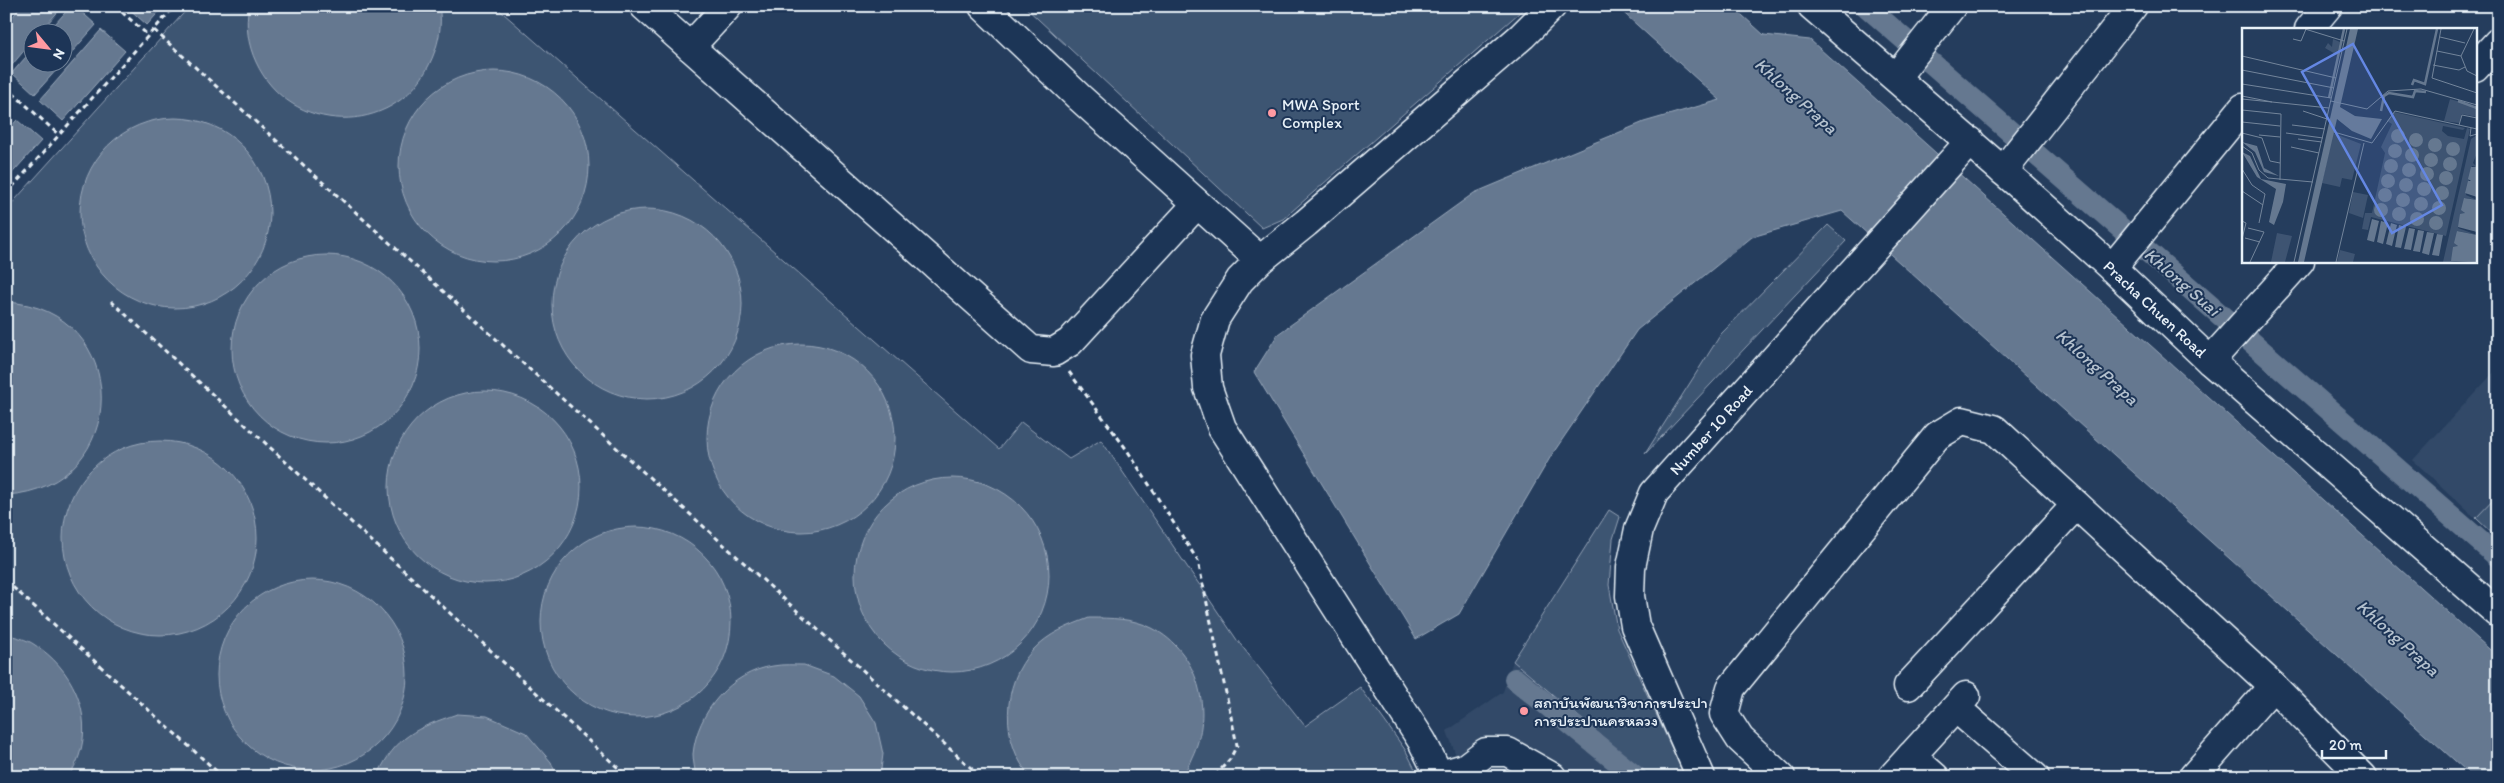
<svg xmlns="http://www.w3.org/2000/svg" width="2504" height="783" viewBox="0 0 2504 783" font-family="Itim,'Playpen Sans Thai',sans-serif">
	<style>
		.built { fill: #334a68 }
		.green { fill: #3e5472; stroke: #93a2b5 }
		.water { fill: #657890; stroke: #99a8ba }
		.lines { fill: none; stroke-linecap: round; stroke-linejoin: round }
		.canal { stroke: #657890; stroke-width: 22 }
		.minor-casing { stroke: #e8f1f8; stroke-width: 31 }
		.major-casing { stroke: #e8f1f8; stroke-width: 31 }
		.path { stroke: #e8f1f8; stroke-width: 3; stroke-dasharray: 5 4; stroke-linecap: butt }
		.minor { stroke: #1d3557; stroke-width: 28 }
		.major { stroke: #1d3557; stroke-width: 28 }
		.poi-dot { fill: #ff9aa2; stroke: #1d3557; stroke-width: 2 }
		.labels { text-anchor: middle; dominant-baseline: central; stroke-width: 4; stroke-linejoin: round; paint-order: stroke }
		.poi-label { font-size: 16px; fill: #e8f1f8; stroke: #1d3557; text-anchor: start }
		.street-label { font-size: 16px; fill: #e8f1f8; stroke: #1d3557 }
		.water-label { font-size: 18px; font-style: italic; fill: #b4c1ce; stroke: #1d3557 }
		.inset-river { fill: none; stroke: #657890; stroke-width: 2.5 }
		.inset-road { fill: none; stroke: #73859b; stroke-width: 1 }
		.view { fill: #6487e3; fill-opacity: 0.15; stroke: #6487e3; stroke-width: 2.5 }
		.inset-edge { fill: none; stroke: #e8f1f8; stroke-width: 2.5 }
	</style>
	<rect width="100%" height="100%" fill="#253d5d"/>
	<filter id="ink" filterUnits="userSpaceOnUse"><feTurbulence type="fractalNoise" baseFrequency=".02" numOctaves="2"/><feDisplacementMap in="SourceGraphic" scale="10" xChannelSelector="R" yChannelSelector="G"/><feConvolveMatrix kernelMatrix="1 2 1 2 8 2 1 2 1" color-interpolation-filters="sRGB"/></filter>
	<g filter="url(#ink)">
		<g class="built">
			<path d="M 2498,368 L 2498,539 L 2413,460 Z"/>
			<path d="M 1513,661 L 1650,777 L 1464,777 L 1447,731 L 1503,692 Z"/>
		</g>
		<g class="green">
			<path d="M 190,6 L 495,6 L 999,449 L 1021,422 L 1069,459 L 1101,440 L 1237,640 L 1305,726 L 1360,687 L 1406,751 L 1419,777 L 6,777 L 6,210 Z"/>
			<path d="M 1024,6 L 1527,6 L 1283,219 L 1262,228 Z"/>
			<path d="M 1828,225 L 1846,241 L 1645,454 L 1721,334 Z"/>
			<path d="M 2498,495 L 2498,539 L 2476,518 Z"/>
			<path d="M 1609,510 L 1620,517 L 1613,539 L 1609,585 L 1617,629 L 1685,777 L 1650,777 L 1513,661 Z"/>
		</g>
		<g class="water">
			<path d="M 22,6 L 63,6 L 40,32 L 32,32 L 32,41 L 7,71 L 6,24 Z"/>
			<path d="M 71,6 L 75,6 L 96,25 L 35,94 L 12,73 L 32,50 L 32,62 L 62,62 L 62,32 L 48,32 Z"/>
			<path d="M 126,6 L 164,6 L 147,25 Z"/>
			<path d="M 249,6 L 439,6 C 443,26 438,47 429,65 C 394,138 289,135 256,62 C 248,45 245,25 249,6 Z"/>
			<path d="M 1616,6 L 1732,6 L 1764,35 L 1810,40 L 2498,657 L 2498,777 L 2473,777 L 1842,211 L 1752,237 L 1637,330 L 1551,456 L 1459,614 L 1416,639 L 1254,372 L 1278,334 L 1474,193 L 1644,122 L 1720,100 Z"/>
			<path d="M 101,30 L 125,51 L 63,121 L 40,100 Z"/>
			<circle cx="494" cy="166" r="95"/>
			<circle cx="175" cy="213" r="95"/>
			<path d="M 17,120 L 41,141 L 6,180 L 6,132 Z"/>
			<circle cx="647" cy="304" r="95"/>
			<circle cx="326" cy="349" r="94"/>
			<path d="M 6,302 C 133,308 133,488 6,495 Z"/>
			<circle cx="801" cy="438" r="94"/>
			<circle cx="485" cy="487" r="96"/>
			<circle cx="160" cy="538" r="97"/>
			<circle cx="952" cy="575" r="97"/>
			<circle cx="636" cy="622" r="95"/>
			<circle cx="312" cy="675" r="95"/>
			<path d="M 1089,618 C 1111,618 1132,618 1152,628 C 1199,652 1214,712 1192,757 C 1189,764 1186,771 1181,777 L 1031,777 C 1000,744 1001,683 1033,650 C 1049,633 1068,626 1089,618 Z"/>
			<path d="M 6,634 C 15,637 27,639 35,645 C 71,667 94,714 79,756 C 77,763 72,770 69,777 L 6,777 Z"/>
			<path d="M 804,665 L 834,676 L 859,696 L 876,723 L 883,754 L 880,777 L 696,777 C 695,769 693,761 693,754 C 697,712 731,672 773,666 C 783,664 794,665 804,665 Z"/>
			<path d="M 457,714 L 487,716 L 526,733 L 551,762 L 557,777 L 377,777 C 395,736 417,728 457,714 Z"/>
			<path d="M 126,770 L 159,770 L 179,777 L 108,777 Z"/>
		</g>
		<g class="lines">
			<g class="canal">
				<path d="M 1866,6 L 2498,557"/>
				<path d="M 1515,679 L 1636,777"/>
			</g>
			<defs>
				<g id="minor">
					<path d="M 644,6 L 1031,350 L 1054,352 L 1070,342 L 1197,204"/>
					<path d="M 983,6 L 1080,98 L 1260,260"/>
					<path d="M 2309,29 L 2328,6"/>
					<path d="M 690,47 L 728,6"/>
					<path d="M 2475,67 L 2498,42"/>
					<path d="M 1896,77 L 1952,6"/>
					<path d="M 2003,171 L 2133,6"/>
					<path d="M 2112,268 L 2243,108"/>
					<path d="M 2210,361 L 2300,261"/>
					<path d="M 1908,686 L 2076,505"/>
					<path d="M 1956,708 L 2035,777"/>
					<path d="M 1911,756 L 1935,777"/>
					<path d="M 1440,775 L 1465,768 L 1486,752 L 1508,752 L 1552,777"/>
					<path d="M 1440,777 L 1422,741 L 1222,428 L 1208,388 L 1205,355 L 1215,319 L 1240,280 L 1260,260 L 1306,223 L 1522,36 L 1552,6"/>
					<path d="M 1701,777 L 1635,626 L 1630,596 L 1631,567 L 1639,529 L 1654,493 L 1970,141"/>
					<path d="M 1781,777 L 1740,739 L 1724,714 L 1731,688 L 1937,436 L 1962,421 L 1994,429 L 2273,686 L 2363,777"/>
					<path d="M 1892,777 L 1966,696"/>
					<path d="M 2193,777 L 2273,686"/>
				</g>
				<path id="major" d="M 1812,6 L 2017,183 L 2112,268 L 2210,361 L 2498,613"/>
			</defs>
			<use href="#minor" class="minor-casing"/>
			<use href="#major" class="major-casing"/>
			<g class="path">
				<path d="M 115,6 L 149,36"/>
				<path d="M 154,30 L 981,777"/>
				<path d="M 6,87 L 59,135"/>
				<path d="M 6,194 L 175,6"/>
				<path d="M 111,301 L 628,777"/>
				<path d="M 1069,372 L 1127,450 L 1198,561 L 1237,745 L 1230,759 L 1214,777"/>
				<path d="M 6,581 L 223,777"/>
			</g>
			<use href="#minor" class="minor"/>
			<use href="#major" class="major"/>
		</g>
	</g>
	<g class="poi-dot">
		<circle cx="1272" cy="113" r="5"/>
		<circle cx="1524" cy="711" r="5"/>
	</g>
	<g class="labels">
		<g class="poi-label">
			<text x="1282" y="104">MWA Sport<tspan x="1282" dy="18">Complex</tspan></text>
			<text x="1534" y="702">สถาบันพัฒนาวิชาการประปา<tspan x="1534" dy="18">การประปานครหลวง</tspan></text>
		</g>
		<g class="street-label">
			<text transform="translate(2155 309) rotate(43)">Pracha Chuen Road</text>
			<text transform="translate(1711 430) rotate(-48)">Number 10 Road</text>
		</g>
		<g class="water-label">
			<text transform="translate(1796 96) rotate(42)">Khlong Prapa</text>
			<text transform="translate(2182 282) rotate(41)">Khlong Suai</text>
			<text transform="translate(2097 367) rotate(42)">Khlong Prapa</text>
			<text transform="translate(2398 638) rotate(42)">Khlong Prapa</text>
		</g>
	</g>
	<g transform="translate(2242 28)">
		<rect width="235" height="235" fill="#253d5d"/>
		<path d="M 91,11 L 98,14 L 95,27 L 83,20 L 86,15 L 90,19 ZM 208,71 L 235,79 L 235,89 L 220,86 L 217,95 L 202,93 ZM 152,84 L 223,100 L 221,102 L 201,98 L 200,103 L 206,108 L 222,111 L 225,100 L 228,101 L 204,208 L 129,189 L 126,202 L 120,201 L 123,185 L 130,185 L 143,125 L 139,119 L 150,96 L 145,93 ZM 91,105 L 119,116 L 110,152 L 100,150 L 98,159 L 80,155 ZM 235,107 L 235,125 L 231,135 L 235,139 L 230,138 L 224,167 L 235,172 L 223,170 L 223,184 L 216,200 L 235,207 L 215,203 L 216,217 L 209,233 L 214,234 L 201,234 L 229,111 ZM 111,164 L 126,167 L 121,190 L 107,185 ZM 35,205 L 50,208 L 43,234 L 29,234 ZM 98,222 L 113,226 L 111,234 L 95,234 Z" fill="#3e5472"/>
		<path d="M 108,1 L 116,1 L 98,79 L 113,88 L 140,91 L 129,111 L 110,103 L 95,91 L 62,234 L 56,234 ZM149 108a7 7 0 1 1 14 0a7 7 0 1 1-14 0ZM167 112a7 7 0 1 1 14 0a7 7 0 1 1-14 0ZM186 117a7 7 0 1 1 14 0a7 7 0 1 1-14 0ZM204 121a7 7 0 1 1 14 0a7 7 0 1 1-14 0ZM 0,114 L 15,118 L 22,140 L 37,148 L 22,144 L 13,124 ZM146 123a7 7 0 1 1 14 0a7 7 0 1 1-14 0ZM163 127a7 7 0 1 1 14 0a7 7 0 1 1-14 0ZM 0,124 L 8,128 L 19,151 L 44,156 L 41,174 L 32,197 L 27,194 L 34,161 L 15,149 ZM182 132a7 7 0 1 1 14 0a7 7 0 1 1-14 0ZM201 136a7 7 0 1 1 14 0a7 7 0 1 1-14 0ZM142 138a7 7 0 1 1 14 0a7 7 0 1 1-14 0ZM160 142a7 7 0 1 1 14 0a7 7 0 1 1-14 0ZM178 146a7 7 0 1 1 14 0a7 7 0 1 1-14 0ZM 229,139 L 235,139 L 235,169 L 223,165 L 226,153 L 229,153 L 226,151 ZM197 150a7 7 0 1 1 14 0a7 7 0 1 1-14 0ZM139 153a7 7 0 1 1 14 0a7 7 0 1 1-14 0ZM157 157a7 7 0 1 1 14 0a7 7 0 1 1-14 0ZM175 161a7 7 0 1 1 14 0a7 7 0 1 1-14 0ZM193 165a7 7 0 1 1 14 0a7 7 0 1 1-14 0ZM136 167a7 7 0 1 1 14 0a7 7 0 1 1-14 0ZM154 172a7 7 0 1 1 14 0a7 7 0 1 1-14 0ZM172 176a7 7 0 1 1 14 0a7 7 0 1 1-14 0ZM 222,170 L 235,172 L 235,204 L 216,199 L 218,186 L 223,185 L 219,182 ZM190 180a7 7 0 1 1 14 0a7 7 0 1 1-14 0ZM132 182a7 7 0 1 1 14 0a7 7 0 1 1-14 0ZM150 186a7 7 0 1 1 14 0a7 7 0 1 1-14 0ZM168 191a7 7 0 1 1 14 0a7 7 0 1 1-14 0ZM187 195a7 7 0 1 1 14 0a7 7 0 1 1-14 0ZM 130,191 L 137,193 L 132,214 L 125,212 ZM 139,193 L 146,195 L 141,216 L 135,214 ZM 149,195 L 155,197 L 150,218 L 144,216 ZM 157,197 L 164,199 L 159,220 L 153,219 ZM 167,200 L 173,201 L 169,222 L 162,221 ZM 176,202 L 182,203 L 178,224 L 171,223 ZM 215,203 L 235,207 L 235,234 L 209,233 L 211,219 L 216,218 L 212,215 ZM 185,204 L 192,205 L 187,227 L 180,225 ZM 195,206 L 201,207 L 197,228 L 190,227 Z" fill="#657890"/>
		<path class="inset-river" d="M 170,57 L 172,52 L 183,56 L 195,1M 87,70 L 102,1M 216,73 L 235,80M 139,83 L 142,68 L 147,65 L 171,69 L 173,63 L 184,64"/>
		<path class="inset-road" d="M 63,1 L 102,13M 199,1 L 190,50 L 235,65M 232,1 L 219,28 L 225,43 L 235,48M 198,9 L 223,15M 51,11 L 59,13 L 64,1M 195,23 L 219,28M 0,28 L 94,50M 191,37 L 217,42 L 223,39M 0,42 L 92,60M 0,56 L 89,70M 0,68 L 30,74 L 0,71M 89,73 L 125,81 L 146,63 L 179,61 L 235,77M 30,74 L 87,80M 0,82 L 39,86 L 38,152M 61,83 L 85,91M 0,94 L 38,98M 50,97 L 83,101M 217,97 L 220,87 L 235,90M 229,100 L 228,108 L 235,106M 92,104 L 130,115 L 153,83 L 235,101M 0,105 L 20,110 L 28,133 L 38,135M 44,105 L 81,110M 17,107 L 38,109M 56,111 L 80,114M 0,118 L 10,125 L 17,142 L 26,150 L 71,154M 49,119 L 77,125M 0,141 L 10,157 L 23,166 L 17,195M 0,163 L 21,177M 0,193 L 4,195 L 0,211M 6,200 L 22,204 L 8,234M 3,210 L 18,214M 52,234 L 105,1M 94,234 L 122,115"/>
		<path class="view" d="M 111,16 L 200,177 L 150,205 L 60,44 Z"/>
		<rect width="235" height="235" class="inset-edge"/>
	</g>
	<rect width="2504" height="783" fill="none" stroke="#1d3557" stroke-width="25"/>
	<rect x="12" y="12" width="2479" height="758" fill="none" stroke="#e8f1f8" stroke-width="2" filter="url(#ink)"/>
	<g transform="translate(48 48) rotate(119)"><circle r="24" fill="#1d3557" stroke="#6e8097"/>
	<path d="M0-4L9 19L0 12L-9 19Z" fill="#ff9aa2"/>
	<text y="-8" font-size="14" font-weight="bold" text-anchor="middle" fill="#e8f1f8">N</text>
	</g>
	<path d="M2322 750v8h64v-8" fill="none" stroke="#e8f1f8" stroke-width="2.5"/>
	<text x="2329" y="750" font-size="15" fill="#e8f1f8" stroke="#1d3557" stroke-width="4" paint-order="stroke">20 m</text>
</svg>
